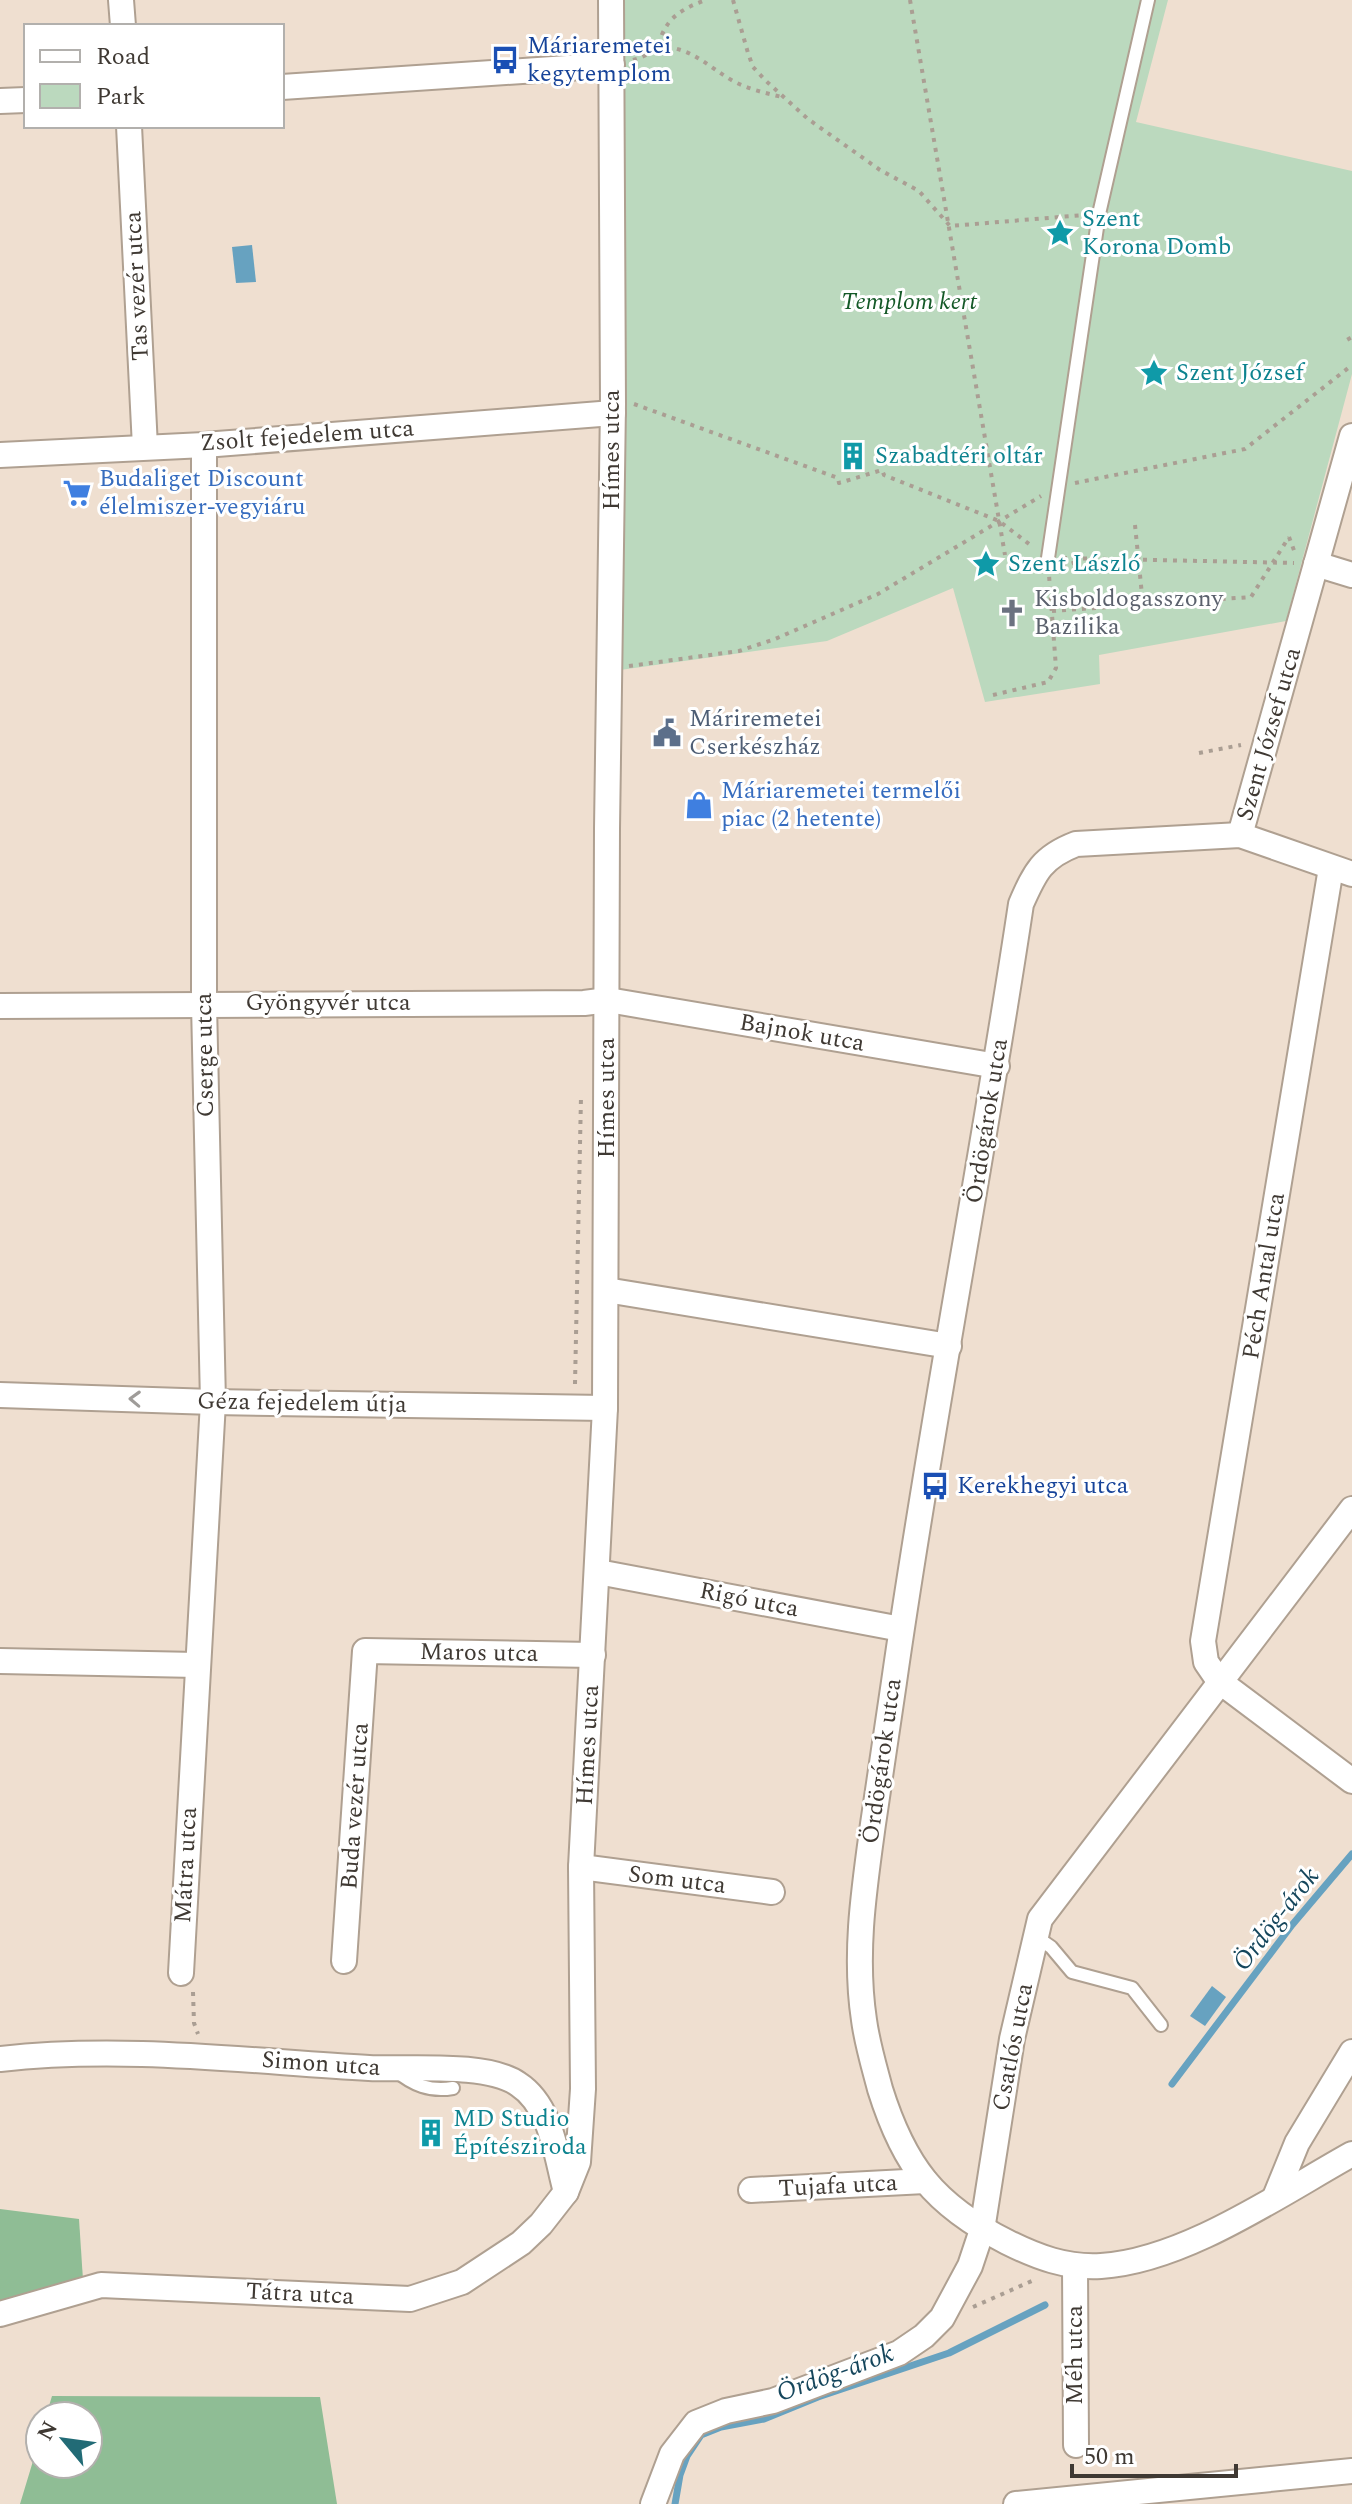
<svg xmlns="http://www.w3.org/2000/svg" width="1352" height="2504" viewBox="0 0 1352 2504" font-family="Spectral,serif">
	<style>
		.green { fill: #bbd9be }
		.forest { fill: #8fbd95 }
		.water { fill: #67a2c0 }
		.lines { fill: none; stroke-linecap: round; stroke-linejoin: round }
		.stream { stroke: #67a2c0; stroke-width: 7 }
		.service-casing { stroke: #afa091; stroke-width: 16 }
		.minor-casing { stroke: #afa091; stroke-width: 28 }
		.path { stroke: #aa9e93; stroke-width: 4; stroke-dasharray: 4 6; stroke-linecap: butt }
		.service { stroke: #fff; stroke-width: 12 }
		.minor { stroke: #fff; stroke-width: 24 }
		.oneway { stroke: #9f9c99 }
		.labels { text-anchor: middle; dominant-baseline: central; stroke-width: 6; stroke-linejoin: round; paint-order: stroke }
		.transit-label { font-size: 24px; fill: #164399; stroke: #fff; text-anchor: start }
		.culture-label { font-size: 24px; fill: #0d838f; stroke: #fff; text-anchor: start }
		.street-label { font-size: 24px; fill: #3f3933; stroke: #fff }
		.park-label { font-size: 24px; font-style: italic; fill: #145927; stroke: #fff }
		.shop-label { font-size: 24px; fill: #366cbe; stroke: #fff; text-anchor: start }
		.worship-label { font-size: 24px; fill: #5b616d; stroke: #fff; text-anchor: start }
		.service-label { font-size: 24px; fill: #4e5e75; stroke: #fff; text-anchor: start }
		.water-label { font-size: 26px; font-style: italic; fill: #15465c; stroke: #fff }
	</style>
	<rect width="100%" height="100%" fill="#efdfd0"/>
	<path class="green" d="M 621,0 L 1168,0 L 1136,122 L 1352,171 L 1352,374 L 1286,621 L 1099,655 L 1100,684 L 985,702 L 953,588 L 827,641 L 620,670 Z"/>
	<g class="forest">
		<path d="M 0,2209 L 79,2219 L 83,2280 L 0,2312 Z"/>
		<path d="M 52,2396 L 320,2397 L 337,2504 L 20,2504 L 40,2438 L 40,2464 L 88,2464 L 88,2416 L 46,2416 Z"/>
	</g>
	<g class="water">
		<path d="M 252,245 L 256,282 L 236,283 L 232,247 Z"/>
		<path d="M 1212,1986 L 1226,1997 L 1205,2026 L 1190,2016 Z"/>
	</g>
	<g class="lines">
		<g class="stream">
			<path d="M 1172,2084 L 1292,1925 L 1352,1854"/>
			<path d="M 675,2504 L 680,2475 L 687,2456 L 701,2435 L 721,2427 L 764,2419 L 818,2397 L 949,2353 L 1045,2305"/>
		</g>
		<defs>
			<g id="service">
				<path d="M 1048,558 L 1099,214 L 1148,0"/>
				<path d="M 1035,1936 L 1051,1947 L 1072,1972 L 1132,1988 L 1161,2025"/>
				<path d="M 395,2070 C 413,2085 430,2092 453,2088"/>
			</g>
			<g id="minor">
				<path d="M 121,0 L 123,26"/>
				<path d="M 282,87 L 612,65"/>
				<path d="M 0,101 L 26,100"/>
				<path d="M 129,126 L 145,447"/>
				<path d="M 0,455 L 204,445 L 613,413"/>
				<path d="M 1316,564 L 1352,575"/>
				<path d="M 1240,835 L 1352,436"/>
				<path d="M 1331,868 L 1203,1641 L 1206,1662 L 1219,1681 L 1352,1781"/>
				<path d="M 1352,874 L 1240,835 L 1076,844 C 1042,857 1035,872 1021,904 C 982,1164 931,1422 894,1682 C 887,1729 880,1776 873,1824 C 864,1889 854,1954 864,2020 C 867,2043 874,2066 880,2089 C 904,2166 934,2205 1007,2242 C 1037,2257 1066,2268 1101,2266 C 1184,2261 1280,2194 1352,2154"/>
				<path d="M 0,1006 L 584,1003 L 608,1000 L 997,1066"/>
				<path d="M 606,1290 L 949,1346"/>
				<path d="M 0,1395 L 213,1402 L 605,1408"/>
				<path d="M 598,1572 L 901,1629"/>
				<path d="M 0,1661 L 197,1665"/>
				<path d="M 581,1867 L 772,1892"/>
				<path d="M 344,1961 L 365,1651 L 593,1655"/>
				<path d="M 181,1973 L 213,1402 L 204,1004 L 204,445"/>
				<path d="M 0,2059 C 123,2045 246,2061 369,2068 C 408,2070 487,2062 518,2084 C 552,2106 556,2156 566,2192"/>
				<path d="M 751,2190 L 925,2181"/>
				<path d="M 1275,2197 L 1297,2143 L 1352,2052"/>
				<path d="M 1075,2266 L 1076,2445"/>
				<path d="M 0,2314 L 101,2285 L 410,2299 L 462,2282 L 521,2243 L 541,2224 L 566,2192 L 578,2162 L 583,2089 L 581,1867 L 605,1408 L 607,829 L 613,404 L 611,0"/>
				<path d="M 653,2504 L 672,2454 L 696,2423 L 726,2411 L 773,2401 L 899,2353 L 924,2336 L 942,2318 L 970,2266 L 982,2230 L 1012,2039 L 1040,1919 L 1352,1509"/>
				<path d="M 1016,2504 L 1352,2471"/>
			</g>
		</defs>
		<use href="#service" class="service-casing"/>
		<use href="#minor" class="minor-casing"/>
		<g class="path">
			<path d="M 733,0 L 748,53 L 753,67 L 766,81 L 808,119 L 880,170 L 919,191 L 950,226 L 1084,215"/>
			<path d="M 910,0 L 1005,555"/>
			<path d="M 657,47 C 689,45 707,66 733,81 C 748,89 765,93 782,97"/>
			<path d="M 633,60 C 664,51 656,36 672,19 C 681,10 694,4 706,0"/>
			<path d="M 1348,337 L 1352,344"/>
			<path d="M 634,404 L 838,478 L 839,483 L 882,470 L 884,475 L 999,521 L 1033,547"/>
			<path d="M 1075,483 L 1245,449 L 1352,365"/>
			<path d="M 1135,525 L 1143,605"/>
			<path d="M 1289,537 L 1295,553"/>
			<path d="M 1063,558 L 1294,563"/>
			<path d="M 1062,566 L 1080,561"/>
			<path d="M 1052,611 L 1251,597 L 1289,537"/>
			<path d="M 629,666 L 739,651 L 775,639 L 878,594 L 1041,496"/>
			<path d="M 993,695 L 1048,682 L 1056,668 L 1049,575"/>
			<path d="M 1199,753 L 1241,745"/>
			<path d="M 575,1384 L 581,1097"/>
			<path d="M 193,1992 L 194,2023 L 198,2034"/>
			<path d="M 973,2307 L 1034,2280"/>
		</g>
		<use href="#service" class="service"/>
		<use href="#minor" class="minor"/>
	</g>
	<defs><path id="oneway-chevron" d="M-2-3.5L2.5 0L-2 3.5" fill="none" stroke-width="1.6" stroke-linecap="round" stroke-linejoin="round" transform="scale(2)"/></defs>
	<use class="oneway" href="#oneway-chevron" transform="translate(135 1399) rotate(-178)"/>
	<defs>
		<symbol id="bus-bare" viewBox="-9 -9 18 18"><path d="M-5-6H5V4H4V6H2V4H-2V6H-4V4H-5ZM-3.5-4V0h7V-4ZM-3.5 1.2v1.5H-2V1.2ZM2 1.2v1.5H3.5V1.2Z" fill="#1a4fb4" stroke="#fff" stroke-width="2.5" paint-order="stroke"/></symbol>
		<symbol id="sight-bare" viewBox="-9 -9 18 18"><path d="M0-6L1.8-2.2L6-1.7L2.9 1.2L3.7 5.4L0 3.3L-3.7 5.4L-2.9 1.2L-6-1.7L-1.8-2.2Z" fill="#0f9aa8" stroke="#fff" stroke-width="2.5" paint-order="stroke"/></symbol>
		<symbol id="building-bare" viewBox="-9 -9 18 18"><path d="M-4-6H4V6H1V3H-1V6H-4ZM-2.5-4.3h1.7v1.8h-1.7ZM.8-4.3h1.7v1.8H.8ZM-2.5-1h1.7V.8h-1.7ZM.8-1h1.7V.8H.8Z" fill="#0f9aa8" stroke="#fff" stroke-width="2.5" paint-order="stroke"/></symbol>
		<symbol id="supermarket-bare" viewBox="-9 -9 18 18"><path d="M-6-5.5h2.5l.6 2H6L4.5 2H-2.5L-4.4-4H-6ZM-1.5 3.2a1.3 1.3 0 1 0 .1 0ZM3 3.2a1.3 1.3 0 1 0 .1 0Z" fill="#3f7fe0" stroke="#fff" stroke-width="2.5" paint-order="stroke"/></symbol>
		<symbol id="church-bare" viewBox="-9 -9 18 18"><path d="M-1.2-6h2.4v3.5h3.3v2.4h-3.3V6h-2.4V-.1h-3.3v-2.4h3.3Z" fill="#6b7280" stroke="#fff" stroke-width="2.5" paint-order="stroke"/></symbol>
		<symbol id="civic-bare" viewBox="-9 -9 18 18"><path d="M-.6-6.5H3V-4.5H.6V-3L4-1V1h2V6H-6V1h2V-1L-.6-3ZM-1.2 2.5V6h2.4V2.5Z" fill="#5c6f8a" stroke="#fff" stroke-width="2.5" paint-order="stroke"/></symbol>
		<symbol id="shop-bare" viewBox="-9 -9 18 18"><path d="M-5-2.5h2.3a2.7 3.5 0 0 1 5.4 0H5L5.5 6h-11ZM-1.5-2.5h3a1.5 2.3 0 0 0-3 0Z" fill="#3f7fe0" stroke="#fff" stroke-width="2.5" paint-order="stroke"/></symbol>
	</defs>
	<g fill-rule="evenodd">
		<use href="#bus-bare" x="485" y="40" width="40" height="40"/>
		<use href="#sight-bare" x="1040" y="213" width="40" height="40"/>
		<use href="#sight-bare" x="1134" y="353" width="40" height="40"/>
		<use href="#building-bare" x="833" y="436" width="40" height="40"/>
		<use href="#supermarket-bare" x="57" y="473" width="40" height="40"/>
		<use href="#sight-bare" x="966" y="544" width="40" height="40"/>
		<use href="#church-bare" x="992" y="593" width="40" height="40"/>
		<use href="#civic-bare" x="647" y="713" width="40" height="40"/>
		<use href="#shop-bare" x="679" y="785" width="40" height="40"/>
		<use href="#bus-bare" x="915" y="1466" width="40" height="40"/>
		<use href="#building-bare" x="411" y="2113" width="40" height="40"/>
	</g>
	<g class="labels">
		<g class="transit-label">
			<text x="527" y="46">Máriaremetei<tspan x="527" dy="28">kegytemplom</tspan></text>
			<text x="957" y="1486">Kerekhegyi utca</text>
		</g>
		<g class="culture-label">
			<text x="1082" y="219">Szent<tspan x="1082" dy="28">Korona Domb</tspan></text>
			<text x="1176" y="373">Szent József</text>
			<text x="875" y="456">Szabadtéri oltár</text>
			<text x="1008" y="564">Szent László</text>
			<text x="453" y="2119">MD Studio<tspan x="453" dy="28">Építésziroda</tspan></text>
		</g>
		<g class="street-label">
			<text transform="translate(137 286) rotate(-93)">Tas vezér utca</text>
			<text transform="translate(307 436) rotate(-4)">Zsolt fejedelem utca</text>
			<text transform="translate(612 450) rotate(-90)">Hímes utca</text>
			<text transform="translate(1269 734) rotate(-74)">Szent József utca</text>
			<text x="328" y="1003">Gyöngyvér utca</text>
			<text transform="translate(802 1033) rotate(10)">Bajnok utca</text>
			<text transform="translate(205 1055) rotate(-91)">Cserge utca</text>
			<text transform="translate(607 1098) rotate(-90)">Hímes utca</text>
			<text transform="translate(987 1121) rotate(-81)">Ördögárok utca</text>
			<text transform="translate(1264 1276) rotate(-81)">Péch Antal utca</text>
			<text transform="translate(302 1403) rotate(1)">Géza fejedelem útja</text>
			<text transform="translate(749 1600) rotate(11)">Rigó utca</text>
			<text transform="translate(479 1653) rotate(1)">Maros utca</text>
			<text transform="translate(588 1745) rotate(-87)">Hímes utca</text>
			<text transform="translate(882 1761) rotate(-82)">Ördögárok utca</text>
			<text transform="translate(355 1806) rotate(-86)">Buda vezér utca</text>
			<text transform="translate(186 1865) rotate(-87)">Mátra utca</text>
			<text transform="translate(677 1880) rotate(7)">Som utca</text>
			<text transform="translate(1013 2047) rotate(-79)">Csatlós utca</text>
			<text transform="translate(321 2064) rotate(4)">Simon utca</text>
			<text transform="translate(838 2186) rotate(-3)">Tujafa utca</text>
			<text transform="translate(300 2294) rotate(3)">Tátra utca</text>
			<text transform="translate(1075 2355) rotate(-90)">Méh utca</text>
		</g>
		<g class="park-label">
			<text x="909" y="302">Templom kert</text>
		</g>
		<g class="shop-label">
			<text x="99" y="479">Budaliget Discount<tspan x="99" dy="28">élelmiszer-vegyiáru</tspan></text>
			<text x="721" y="791">Máriaremetei termelői<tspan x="721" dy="28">piac (2 hetente)</tspan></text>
		</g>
		<g class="worship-label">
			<text x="1034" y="599">Kisboldogasszony<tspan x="1034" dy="28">Bazilika</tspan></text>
		</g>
		<g class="service-label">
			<text x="689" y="719">Máriremetei<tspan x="689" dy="28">Cserkészház</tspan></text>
		</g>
		<g class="water-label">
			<text transform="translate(1276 1919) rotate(-52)">Ördög-árok</text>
			<text transform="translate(835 2373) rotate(-20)">Ördög-árok</text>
		</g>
	</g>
	<rect x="24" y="24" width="260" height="104" fill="#ffffff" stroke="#b2b0ad" stroke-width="2"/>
	<rect x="40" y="50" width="40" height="12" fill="#ffffff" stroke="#b2b0ad" stroke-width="2"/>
	<text x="96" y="64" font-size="24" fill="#3f3933">Road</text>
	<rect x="40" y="84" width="40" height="24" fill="#bbd9be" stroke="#b2b0ad" stroke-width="2"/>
	<text x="96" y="104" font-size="24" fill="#3f3933">Park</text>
	<g transform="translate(64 2440) rotate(299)"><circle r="38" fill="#ffffff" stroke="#b2b0ad" stroke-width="2"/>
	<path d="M0-6L14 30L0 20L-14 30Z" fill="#226b76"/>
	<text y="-12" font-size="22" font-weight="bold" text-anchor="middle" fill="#3f3933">N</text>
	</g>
	<path d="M1072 2464v12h164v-12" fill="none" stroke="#3f3933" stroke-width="4"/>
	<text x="1084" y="2464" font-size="24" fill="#3f3933" stroke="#ffffff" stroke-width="6" paint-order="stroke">50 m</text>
</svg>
